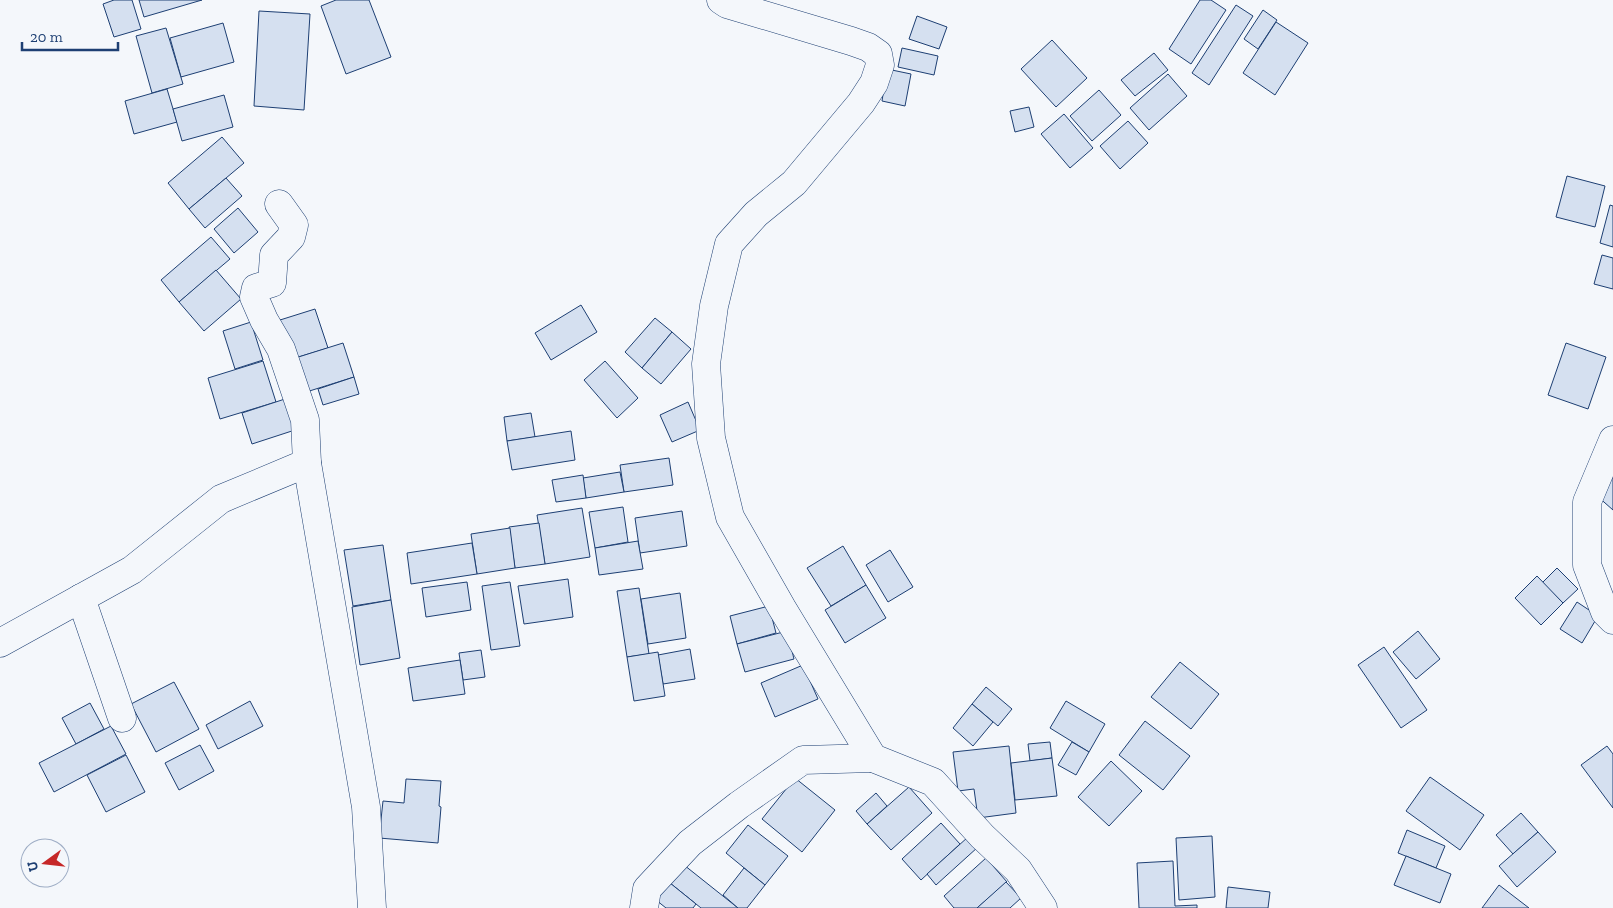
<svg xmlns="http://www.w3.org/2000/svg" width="1613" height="908" viewBox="0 0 1613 908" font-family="'Zilla Slab',serif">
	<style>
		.building { fill: #d5e0f0; stroke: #1d3f73 }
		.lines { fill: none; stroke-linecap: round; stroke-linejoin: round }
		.minor-casing { stroke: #1d3f73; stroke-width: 29 }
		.minor { stroke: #f4f7fb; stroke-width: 28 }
	</style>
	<rect width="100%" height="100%" fill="#f4f7fb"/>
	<g class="building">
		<path d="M 114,0 L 132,0 L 141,29 L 114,37 L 103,4 Z"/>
		<path d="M 139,0 L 202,0 L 144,17 Z"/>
		<path d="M 336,0 L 369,0 L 391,57 L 346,74 L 321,6 Z"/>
		<path d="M 1200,0 L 1211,0 L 1226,10 L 1191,64 L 1169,49 Z"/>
		<path d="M 1236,5 L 1253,16 L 1209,85 L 1192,73 Z"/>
		<path d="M 1263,10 L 1277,20 L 1258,49 L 1244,39 Z"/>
		<path d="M 259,11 L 310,14 L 304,110 L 254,106 Z"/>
		<path d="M 917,16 L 947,27 L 939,49 L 909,39 Z"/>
		<path d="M 1276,22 L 1308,43 L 1275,95 L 1243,73 Z"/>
		<path d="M 223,23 L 234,62 L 181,77 L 170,38 Z"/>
		<path d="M 166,28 L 183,84 L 152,93 L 136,36 Z"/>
		<path d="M 1052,40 L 1087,78 L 1056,107 L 1021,69 Z"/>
		<path d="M 902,48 L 938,56 L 934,75 L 898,67 Z"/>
		<path d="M 1154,53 L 1168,70 L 1135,96 L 1121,80 Z"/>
		<path d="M 887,69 L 911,74 L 905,106 L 882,101 Z"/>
		<path d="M 1168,74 L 1187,96 L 1149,130 L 1130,108 Z"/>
		<path d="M 167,89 L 177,122 L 134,134 L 125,101 Z"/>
		<path d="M 1099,90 L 1121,115 L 1092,141 L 1070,116 Z"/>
		<path d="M 224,95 L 233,127 L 182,141 L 173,109 Z"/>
		<path d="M 1029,107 L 1034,127 L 1015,132 L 1010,111 Z"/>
		<path d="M 1064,114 L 1093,148 L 1070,168 L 1041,134 Z"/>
		<path d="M 1128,121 L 1148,143 L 1120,169 L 1100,146 Z"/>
		<path d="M 222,137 L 244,163 L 189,209 L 168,183 Z"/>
		<path d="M 1567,176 L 1605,186 L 1595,227 L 1556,217 Z"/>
		<path d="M 226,178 L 242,196 L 205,228 L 189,209 Z"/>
		<path d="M 1610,205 L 1613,206 L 1613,247 L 1600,243 Z"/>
		<path d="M 238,208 L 258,232 L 234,253 L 214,229 Z"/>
		<path d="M 211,237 L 230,259 L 179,302 L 161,280 Z"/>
		<path d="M 1602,255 L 1613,258 L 1613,289 L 1594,284 Z"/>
		<path d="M 216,270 L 241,299 L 204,331 L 179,302 Z"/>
		<path d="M 581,305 L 597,332 L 551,360 L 535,333 Z"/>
		<path d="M 315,309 L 328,348 L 292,359 L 280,320 Z"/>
		<path d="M 655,318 L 672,332 L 642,368 L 625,352 Z"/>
		<path d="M 251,322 L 263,360 L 235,369 L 223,331 Z"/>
		<path d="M 672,332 L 691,349 L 661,384 L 642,368 Z"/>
		<path d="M 343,343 L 354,377 L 303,393 L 292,359 Z"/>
		<path d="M 1566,343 L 1606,357 L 1588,409 L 1548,395 Z"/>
		<path d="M 263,361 L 276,402 L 220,419 L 208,378 Z"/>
		<path d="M 605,361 L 638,398 L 617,418 L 584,380 Z"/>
		<path d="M 354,377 L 359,394 L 323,405 L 318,389 Z"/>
		<path d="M 288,398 L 298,429 L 252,444 L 242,413 Z"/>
		<path d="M 688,402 L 700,430 L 672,442 L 660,415 Z"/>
		<path d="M 531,413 L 535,437 L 507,441 L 504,417 Z"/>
		<path d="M 571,431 L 575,460 L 512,470 L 507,441 Z"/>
		<path d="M 669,458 L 673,485 L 624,492 L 620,465 Z"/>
		<path d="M 620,472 L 624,492 L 586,498 L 583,478 Z"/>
		<path d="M 583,475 L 586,498 L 556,502 L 552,480 Z"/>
		<path d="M 1611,477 L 1613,478 L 1613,510 L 1596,495 Z"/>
		<path d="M 623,507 L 628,542 L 595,548 L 589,512 Z"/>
		<path d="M 582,508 L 590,557 L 545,564 L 537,515 Z"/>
		<path d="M 682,511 L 687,546 L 640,553 L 635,518 Z"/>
		<path d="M 539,523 L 545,564 L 515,568 L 509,527 Z"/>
		<path d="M 510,528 L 515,568 L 477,574 L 471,534 Z"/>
		<path d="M 638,541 L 643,569 L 599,575 L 595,548 Z"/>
		<path d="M 472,543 L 477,574 L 411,584 L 407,553 Z"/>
		<path d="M 383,545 L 391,600 L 353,606 L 344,550 Z"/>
		<path d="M 843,546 L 866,585 L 831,606 L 807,568 Z"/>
		<path d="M 890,550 L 913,587 L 888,602 L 866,565 Z"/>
		<path d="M 1557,568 L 1578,589 L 1563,603 L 1542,583 Z"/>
		<path d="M 1537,576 L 1563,603 L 1541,625 L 1515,598 Z"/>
		<path d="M 568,579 L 573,617 L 524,624 L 518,586 Z"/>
		<path d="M 467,582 L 471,610 L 426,617 L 422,588 Z"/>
		<path d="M 510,582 L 520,646 L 491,650 L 482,586 Z"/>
		<path d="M 866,585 L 886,618 L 845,643 L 825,610 Z"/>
		<path d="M 639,588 L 649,654 L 627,657 L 617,591 Z"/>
		<path d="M 680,593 L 686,638 L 648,644 L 641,599 Z"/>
		<path d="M 391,600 L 400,658 L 360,665 L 352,607 Z"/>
		<path d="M 1577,602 L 1598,616 L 1582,643 L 1560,629 Z"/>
		<path d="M 769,606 L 776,633 L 737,644 L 730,616 Z"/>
		<path d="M 787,631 L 794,659 L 745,672 L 737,644 Z"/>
		<path d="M 1418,631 L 1440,659 L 1416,679 L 1393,652 Z"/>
		<path d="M 1384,647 L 1427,710 L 1401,728 L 1358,665 Z"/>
		<path d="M 690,649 L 695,679 L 663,684 L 658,655 Z"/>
		<path d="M 481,650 L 485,677 L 463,680 L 459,653 Z"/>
		<path d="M 658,652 L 665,696 L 634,701 L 627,657 Z"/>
		<path d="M 460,660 L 465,694 L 413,701 L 408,668 Z"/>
		<path d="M 1180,662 L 1219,694 L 1191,729 L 1151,697 Z"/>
		<path d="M 803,665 L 818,699 L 775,717 L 761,683 Z"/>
		<path d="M 174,682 L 199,729 L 156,752 L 131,704 Z"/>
		<path d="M 986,687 L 1012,709 L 998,726 L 972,704 Z"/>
		<path d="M 250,701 L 263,726 L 218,749 L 206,725 Z"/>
		<path d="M 1066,701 L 1105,724 L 1089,752 L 1050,728 Z"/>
		<path d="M 90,703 L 104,729 L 76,744 L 62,718 Z"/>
		<path d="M 972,704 L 993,722 L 973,746 L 953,728 Z"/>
		<path d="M 1145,721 L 1190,756 L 1163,790 L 1119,755 Z"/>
		<path d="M 111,726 L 126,754 L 54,792 L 39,763 Z"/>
		<path d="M 1050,742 L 1052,758 L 1030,761 L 1028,744 Z"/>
		<path d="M 1072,742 L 1089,752 L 1076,775 L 1058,765 Z"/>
		<path d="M 200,745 L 214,771 L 179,790 L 165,763 Z"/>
		<path d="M 1009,746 L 1016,813 L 978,818 L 974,789 L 958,791 L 953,752 Z"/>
		<path d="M 1607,746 L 1613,754 L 1613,808 L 1581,765 Z"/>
		<path d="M 126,755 L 145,792 L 106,812 L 87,775 Z"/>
		<path d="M 1052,758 L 1057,796 L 1015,800 L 1011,763 Z"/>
		<path d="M 1111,761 L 1142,791 L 1109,826 L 1078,797 Z"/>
		<path d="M 1430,777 L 1484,815 L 1460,850 L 1406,811 Z"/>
		<path d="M 795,778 L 835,810 L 802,852 L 762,819 Z"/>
		<path d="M 406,779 L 441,781 L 439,806 L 441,807 L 438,843 L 379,838 L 383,801 L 404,803 Z"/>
		<path d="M 909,787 L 932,813 L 891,850 L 867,824 Z"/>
		<path d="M 876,793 L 887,806 L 867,824 L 856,811 Z"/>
		<path d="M 1521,813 L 1538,832 L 1513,854 L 1496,835 Z"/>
		<path d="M 941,823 L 960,844 L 921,880 L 902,859 Z"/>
		<path d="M 748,825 L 788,856 L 765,885 L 726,853 Z"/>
		<path d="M 1407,830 L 1445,846 L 1436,868 L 1398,853 Z"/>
		<path d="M 1538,832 L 1556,852 L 1517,887 L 1499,866 Z"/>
		<path d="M 1212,836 L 1215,897 L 1179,900 L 1176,838 Z"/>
		<path d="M 968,837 L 978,847 L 936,885 L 927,874 Z"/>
		<path d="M 1406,856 L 1451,874 L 1440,903 L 1394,885 Z"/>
		<path d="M 986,858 L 1007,882 L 977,908 L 954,908 L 944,896 Z"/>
		<path d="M 1173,861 L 1175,906 L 1197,905 L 1197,908 L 1139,908 L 1137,863 Z"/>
		<path d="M 684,865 L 738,908 L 701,908 L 670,883 Z"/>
		<path d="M 744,868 L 765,885 L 747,908 L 738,908 L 723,895 Z"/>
		<path d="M 1006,882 L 1021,898 L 1010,908 L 977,908 Z"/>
		<path d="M 670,883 L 696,904 L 693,908 L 666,908 L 656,900 Z"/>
		<path d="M 1499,885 L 1529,908 L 1482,908 Z"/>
		<path d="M 1228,887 L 1270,892 L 1268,908 L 1226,908 Z"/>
	</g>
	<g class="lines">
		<defs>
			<g id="minor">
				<path d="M 721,0 L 727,4 L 851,41 L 868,47 L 878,54 L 880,65 L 874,83 L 861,103 L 794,183 L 756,214 L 729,244 L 714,306 L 706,364 L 711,438 L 730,517 L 782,608 L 873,758 L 933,782 L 982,836 L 1018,870 L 1043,908"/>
				<path d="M 279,204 L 294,225 L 291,237 L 274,255 L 272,283 L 256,288 L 254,297 L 264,320 L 281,349 L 305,420 L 307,463 L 366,807 L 372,908"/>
				<path d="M 1613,440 L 1587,502 L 1587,565 L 1605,612 L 1613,620"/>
				<path d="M 81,598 L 122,718"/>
				<path d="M 0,643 L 132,570 L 221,499 L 307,463"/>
				<path d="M 644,908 L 647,889 L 690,843 L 739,805 L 803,760 L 873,758"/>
			</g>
		</defs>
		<use href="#minor" class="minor-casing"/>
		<use href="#minor" class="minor"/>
	</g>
	<g transform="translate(45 863) rotate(255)"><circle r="24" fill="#f4f7fb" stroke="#9eadc5"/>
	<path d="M0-4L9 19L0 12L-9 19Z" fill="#c62828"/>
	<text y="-8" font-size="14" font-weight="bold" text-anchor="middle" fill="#1d3f73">U</text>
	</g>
	<path d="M22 42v8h96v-8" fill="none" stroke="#1d3f73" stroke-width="2.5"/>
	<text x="30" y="42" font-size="15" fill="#1d3f73" stroke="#f4f7fb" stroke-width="4" paint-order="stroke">20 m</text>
</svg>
